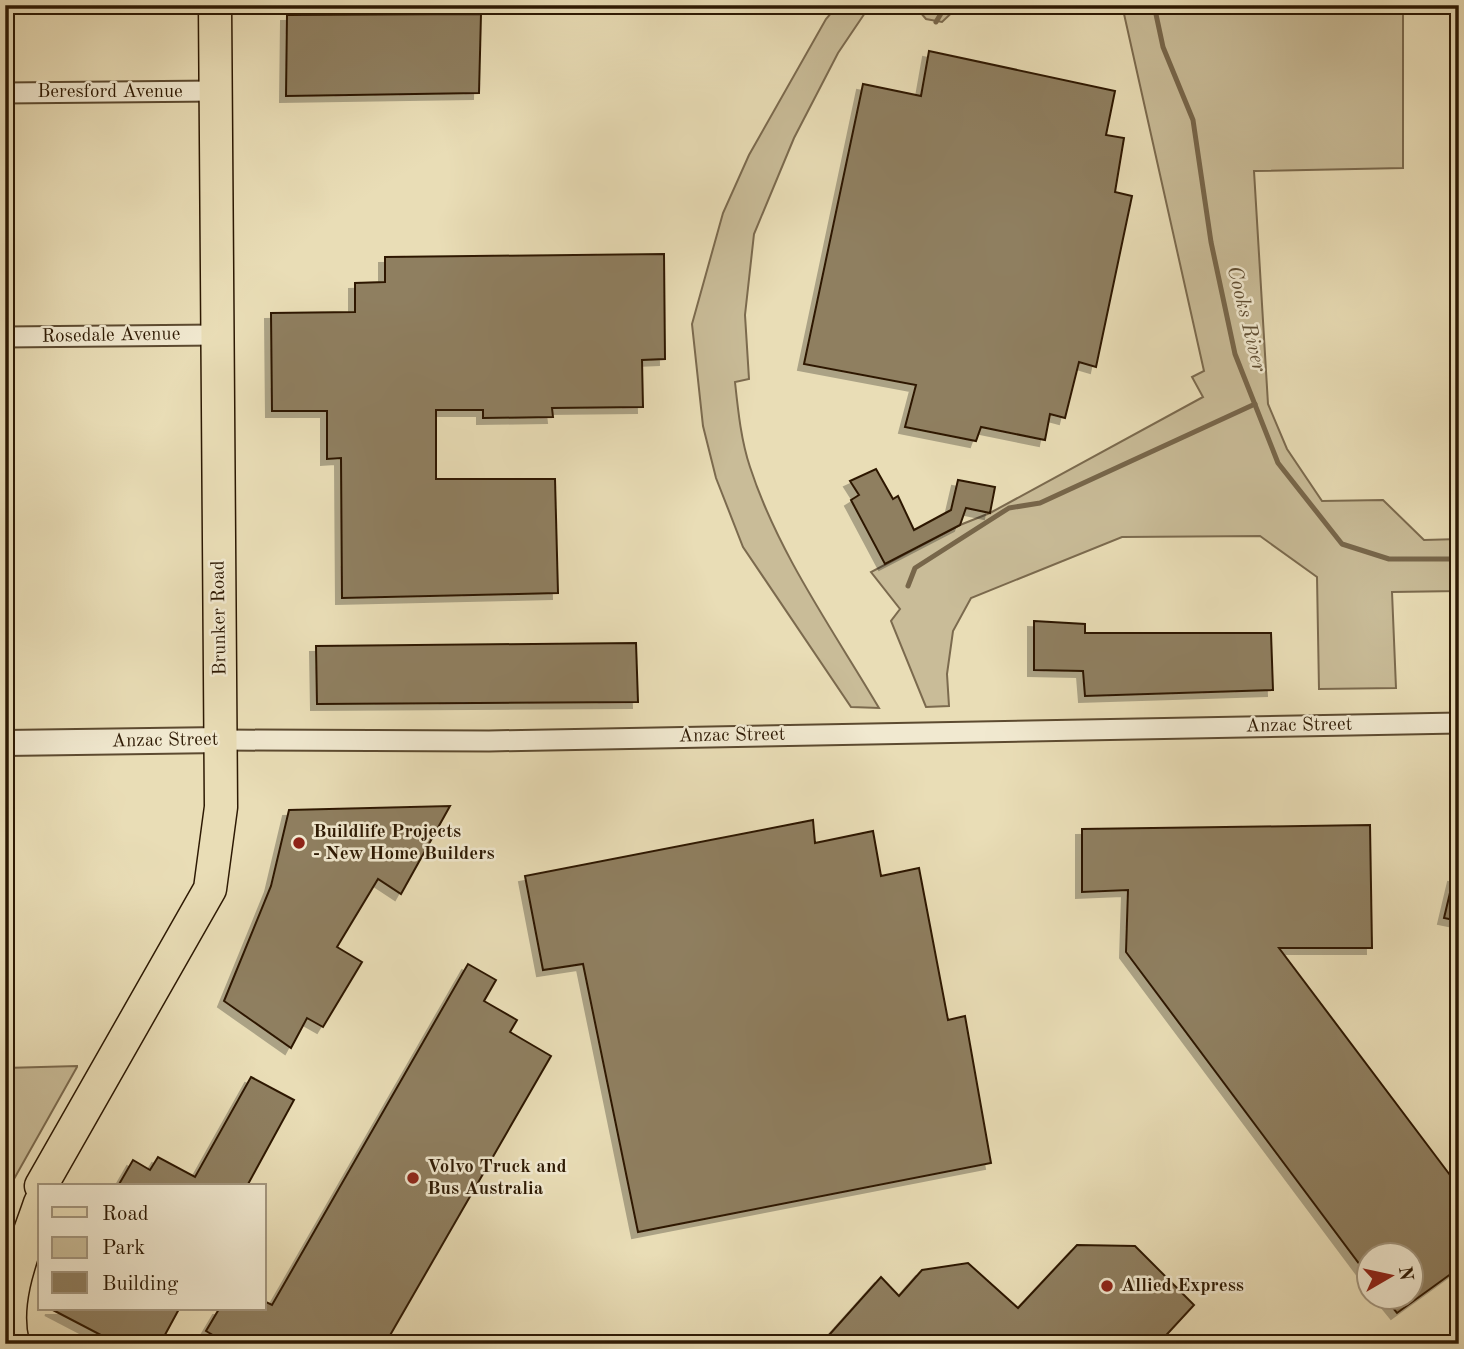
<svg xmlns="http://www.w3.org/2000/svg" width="1464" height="1349" viewBox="0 0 1464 1349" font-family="'Old Standard TT',serif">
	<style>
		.green { fill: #c9bc98; stroke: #7b6a4e; stroke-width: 2 }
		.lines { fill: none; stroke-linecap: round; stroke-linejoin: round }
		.stream { stroke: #77664a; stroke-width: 5 }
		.building { fill: #8f7f60; stroke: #2d1903; stroke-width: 2; filter: url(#shadow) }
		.minor-casing { stroke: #5c4a30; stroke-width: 23 }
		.tertiary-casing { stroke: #5c4a30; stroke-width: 28 }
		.primary-casing { stroke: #2d1903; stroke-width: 35 }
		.minor { stroke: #f1e9d0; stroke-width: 19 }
		.tertiary { stroke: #f1e9d0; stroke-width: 24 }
		.primary { stroke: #e9ddb6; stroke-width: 32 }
		.poi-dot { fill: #8f2418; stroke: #f1e9d0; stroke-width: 2.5 }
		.labels { text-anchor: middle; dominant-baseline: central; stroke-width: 5; stroke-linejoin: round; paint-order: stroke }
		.street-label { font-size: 19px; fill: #2d1903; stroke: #f1e9d0 }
		.poi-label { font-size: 19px; font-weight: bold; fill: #2d1903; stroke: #f1e9d0; text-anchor: start }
		.water-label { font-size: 21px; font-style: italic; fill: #5f4d32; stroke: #f1e9d0 }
	</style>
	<defs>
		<filter id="shadow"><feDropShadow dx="-6" dy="6" stdDeviation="0" flood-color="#0004"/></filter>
	</defs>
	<rect width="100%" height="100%" fill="#e9ddb6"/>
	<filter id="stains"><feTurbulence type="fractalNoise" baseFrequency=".00286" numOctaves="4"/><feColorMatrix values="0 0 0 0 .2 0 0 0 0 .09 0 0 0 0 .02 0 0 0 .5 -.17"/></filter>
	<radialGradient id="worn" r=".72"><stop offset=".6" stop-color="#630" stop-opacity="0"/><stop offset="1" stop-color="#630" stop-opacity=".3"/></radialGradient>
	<g class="green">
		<path d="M 838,5 L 874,5 L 869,7 L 838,53 L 794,138 L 754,234 L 745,315 L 749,379 L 735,382 C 738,410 741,440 750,467 C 778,553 833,630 879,708 L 851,707 L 743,547 L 716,478 L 703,426 L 692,324 L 723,213 L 749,155 L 826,19 Z"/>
		<path d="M 914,5 L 960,5 L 942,22 L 926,19 Z"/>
		<path d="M 1122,5 L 1403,5 L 1403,168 L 1254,171 L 1268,404 L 1287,449 L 1322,501 L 1383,500 L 1424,540 L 1459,539 L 1459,591 L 1392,592 L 1396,688 L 1319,689 L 1317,577 L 1260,536 L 1122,537 L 971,598 L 953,631 L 947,674 L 949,706 L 926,707 L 891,621 L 900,609 L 871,572 L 960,525 L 990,513 L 1203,397 L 1192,377 L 1204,371 Z"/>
		<path d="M 77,1066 L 77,1067 L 5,1195 L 5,1068 Z"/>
	</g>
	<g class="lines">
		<g class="stream">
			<path d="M 1154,5 L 1163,47 L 1193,120 L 1211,242 L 1235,354 L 1278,463 L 1342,544 L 1389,559 L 1459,559"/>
			<path d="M 936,22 L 946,5"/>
			<path d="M 908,586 L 915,568 L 1009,508 L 1040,503 L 1255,404"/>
		</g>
	</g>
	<g class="building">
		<path d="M 481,14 L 479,93 L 286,96 L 287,15 Z"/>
		<path d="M 929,51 L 1115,91 L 1106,135 L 1124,138 L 1115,192 L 1132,196 L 1096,367 L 1079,362 L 1065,418 L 1050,414 L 1045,440 L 981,427 L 976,441 L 905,427 L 916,385 L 804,364 L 863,84 L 921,96 Z"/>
		<path d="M 664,254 L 665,359 L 642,360 L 643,407 L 552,408 L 553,417 L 483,418 L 483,410 L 436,410 L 436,479 L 555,479 L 558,593 L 342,598 L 341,458 L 327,459 L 327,411 L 272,411 L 271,313 L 355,312 L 355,283 L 385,282 L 385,257 Z"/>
		<path d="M 876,469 L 893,499 L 898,496 L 914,530 L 951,510 L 958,480 L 995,487 L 990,513 L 966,508 L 960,525 L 885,564 L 851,500 L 859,495 L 850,481 Z"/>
		<path d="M 1034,621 L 1085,624 L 1085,633 L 1271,633 L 1273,690 L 1085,696 L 1083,671 L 1034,670 Z"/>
		<path d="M 636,643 L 638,702 L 317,704 L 316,646 Z"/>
		<path d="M 450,806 L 401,894 L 378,879 L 337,947 L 362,962 L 323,1027 L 307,1018 L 291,1048 L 224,1001 L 271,886 L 289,810 Z"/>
		<path d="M 813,820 L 815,843 L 873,831 L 881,876 L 919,868 L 948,1020 L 965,1016 L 991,1163 L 638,1232 L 583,964 L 543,970 L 525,876 Z"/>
		<path d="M 1370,825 L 1372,948 L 1279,948 L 1459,1187 L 1459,1268 L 1397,1313 L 1384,1297 L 1411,1297 L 1411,1255 L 1369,1255 L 1369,1277 L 1126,952 L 1128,890 L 1082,892 L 1082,829 Z"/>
		<path d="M 1454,876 L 1459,877 L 1459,921 L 1444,918 Z"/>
		<path d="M 468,964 L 496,980 L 484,1001 L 517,1020 L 510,1032 L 551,1056 L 385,1344 L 228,1344 L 206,1331 L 219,1309 L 264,1309 L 264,1301 L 272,1305 Z"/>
		<path d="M 251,1077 L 294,1100 L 247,1186 L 118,1186 L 133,1160 L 150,1170 L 158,1157 L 195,1177 Z"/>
		<path d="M 1077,1245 L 1135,1246 L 1194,1305 L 1158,1344 L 821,1344 L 881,1277 L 899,1296 L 922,1270 L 968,1263 L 1018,1308 Z"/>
		<path d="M 51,1309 L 179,1309 L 160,1344 L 118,1344 Z"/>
	</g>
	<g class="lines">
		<defs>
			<g id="minor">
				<path d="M 5,93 L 215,91"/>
				<path d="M 5,337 L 217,335"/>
				<path d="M 221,740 L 489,741 L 1459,723"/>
			</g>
			<path id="tertiary" d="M 5,743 L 221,740"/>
			<g id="primary">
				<path d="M 41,1186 L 210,889 L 221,807 L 215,5"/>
				<path d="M 13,1344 C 1,1298 26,1245 40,1203"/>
			</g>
		</defs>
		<use href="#minor" class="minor-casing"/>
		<use href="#tertiary" class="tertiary-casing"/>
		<use href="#primary" class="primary-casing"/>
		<use href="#minor" class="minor"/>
		<use href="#tertiary" class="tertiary"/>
		<use href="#primary" class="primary"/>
	</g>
	<g class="poi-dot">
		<circle cx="299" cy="843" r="7"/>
		<circle cx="413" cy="1178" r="7"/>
		<circle cx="1107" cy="1286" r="7"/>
	</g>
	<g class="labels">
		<g class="street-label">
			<text x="110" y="92">Beresford Avenue</text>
			<text transform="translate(111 336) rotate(-1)">Rosedale Avenue</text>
			<text transform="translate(220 618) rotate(-91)">Brunker Road</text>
			<text transform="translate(1299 726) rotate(-1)">Anzac Street</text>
			<text transform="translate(732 736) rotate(-1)">Anzac Street</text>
			<text transform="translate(165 741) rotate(-1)">Anzac Street</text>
		</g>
		<g class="poi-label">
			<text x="313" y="832">Buildlife Projects<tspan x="313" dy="22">- New Home Builders</tspan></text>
			<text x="427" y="1167">Volvo Truck and<tspan x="427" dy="22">Bus Australia</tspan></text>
			<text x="1121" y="1286">Allied Express</text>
		</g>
		<g class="water-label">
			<text transform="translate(1246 319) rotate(76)">Cooks River</text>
		</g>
	</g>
	<rect width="1464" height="1349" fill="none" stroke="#e9ddb6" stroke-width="28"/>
	<rect x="7" y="7" width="1450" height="1335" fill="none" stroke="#2d1903" stroke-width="3.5"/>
	<rect x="14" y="14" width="1436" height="1321" fill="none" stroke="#2d1903" stroke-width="2"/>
	<rect x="38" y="1184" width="228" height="126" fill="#f1e9d0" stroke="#a3967e" stroke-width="2"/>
	<rect x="52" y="1207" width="35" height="10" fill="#e9ddb6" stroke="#a3967e" stroke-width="2"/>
	<text x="102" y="1220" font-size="21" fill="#2d1903">Road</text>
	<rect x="52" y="1237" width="35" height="21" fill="#c9bc98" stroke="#a3967e" stroke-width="2"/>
	<text x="102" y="1254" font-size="21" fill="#2d1903">Park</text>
	<rect x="52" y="1272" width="35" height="21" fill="#8f7f60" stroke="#a3967e" stroke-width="2"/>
	<text x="102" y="1290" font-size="21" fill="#2d1903">Building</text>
	<g transform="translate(1390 1276) rotate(81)"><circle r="33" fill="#f1e9d0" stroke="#a3967e" stroke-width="2"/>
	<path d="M0-5L12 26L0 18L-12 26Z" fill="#8f2418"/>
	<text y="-10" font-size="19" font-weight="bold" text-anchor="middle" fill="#2d1903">N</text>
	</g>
	<rect width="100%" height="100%" filter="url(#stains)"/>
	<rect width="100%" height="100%" fill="url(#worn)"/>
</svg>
